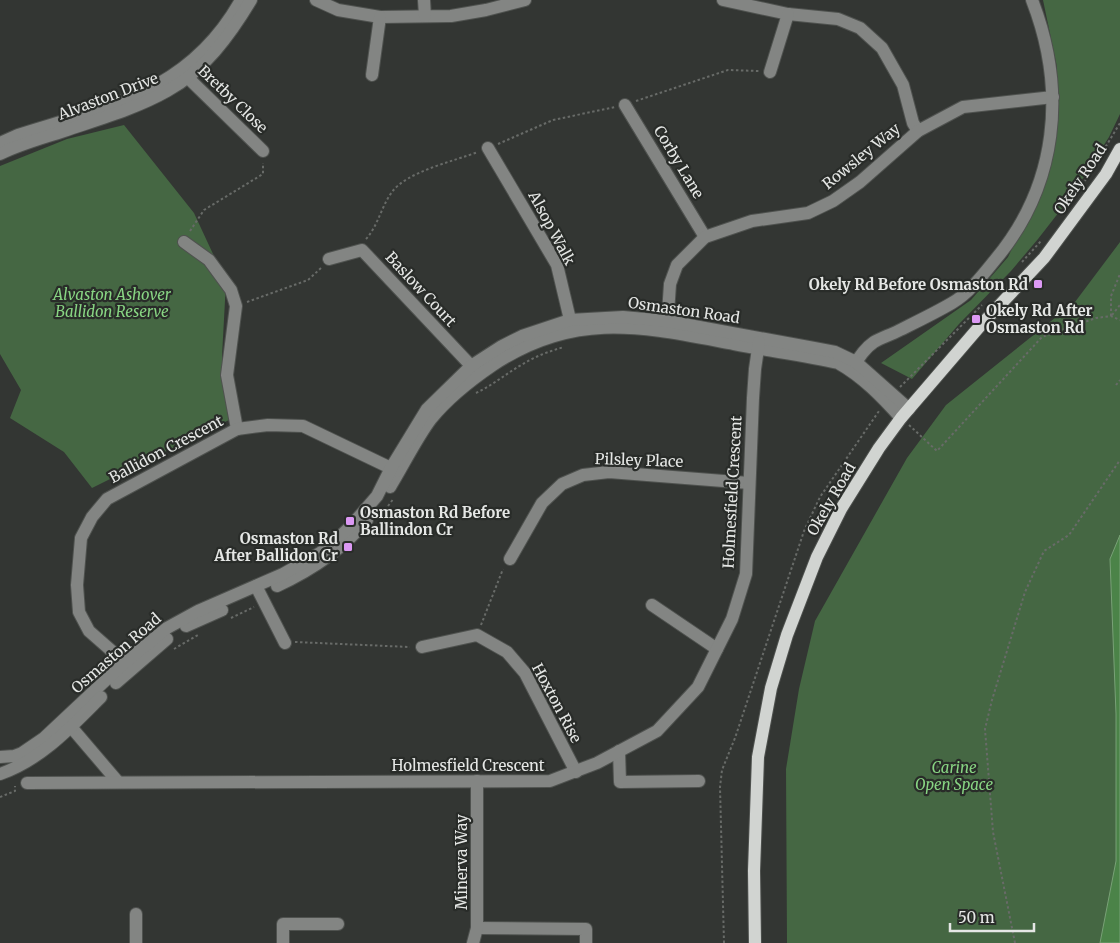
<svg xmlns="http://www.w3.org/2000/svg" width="1120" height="943" viewBox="0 0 1120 943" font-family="Merriweather,serif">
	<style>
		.green { fill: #456743 }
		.water { fill: #4b8348; stroke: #79a177 }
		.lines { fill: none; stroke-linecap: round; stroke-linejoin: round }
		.minor-casing { stroke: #4f524f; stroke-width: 14 }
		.major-casing { stroke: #4f524f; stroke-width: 14 }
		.path { stroke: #686b68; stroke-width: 2; stroke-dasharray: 2.5 2.5; stroke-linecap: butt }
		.minor { stroke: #838583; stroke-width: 12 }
		.major { stroke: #d1d4d1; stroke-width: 12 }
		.poi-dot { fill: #dc99f4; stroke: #292c29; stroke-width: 2 }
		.labels { text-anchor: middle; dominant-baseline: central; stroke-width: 4.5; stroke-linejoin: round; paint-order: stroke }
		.street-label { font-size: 15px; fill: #e5e7e5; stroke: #292c29 }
		.poi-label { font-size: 15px; font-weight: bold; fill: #e5e7e5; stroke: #292c29; text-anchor: end }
		.park-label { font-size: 15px; font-style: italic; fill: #88d583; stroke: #292c29 }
	</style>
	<rect width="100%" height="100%" fill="#333633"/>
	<g class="green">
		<path d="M 1043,0 L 1120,0 L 1120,114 L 1109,137 L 1073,194 L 1038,239 L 1011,271 L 959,324 L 912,379 L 881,363 L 971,300 L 1008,257 L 1049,173 L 1057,67 Z"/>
		<path d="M 124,125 L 194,213 L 226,282 L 222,356 L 229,420 L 92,488 L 64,452 L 10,418 L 21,390 L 0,354 L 0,166 L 67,139 Z"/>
		<path d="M 1120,242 L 1120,943 L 787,943 L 786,769 L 799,689 L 815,621 L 907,458 L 946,405 L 1075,302 Z"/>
	</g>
	<path class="water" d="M 1120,535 L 1120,943 L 1100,943 L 1116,861 L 1116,714 L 1110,559 Z"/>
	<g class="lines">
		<defs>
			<g id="minor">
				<path d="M 316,0 L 338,10 L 380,17 L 451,16 L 486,10 L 525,0"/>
				<path d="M 424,0 L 425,16"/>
				<path d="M 723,0 L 788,14 L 838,19 L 860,28 L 882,48 L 903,85 L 913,123 L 918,131"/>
				<path d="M 182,72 L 263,151"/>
				<path d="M 770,72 L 788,14"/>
				<path d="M 372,75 L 380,17"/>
				<path d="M 625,105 L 705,237"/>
				<path d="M 0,143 L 18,135 C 109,106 190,92 241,0"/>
				<path d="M 488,148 L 557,265 L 572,328"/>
				<path d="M 0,154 C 20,144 43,138 64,131 C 99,119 135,109 167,91 C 204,71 230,35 251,0"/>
				<path d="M 184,242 L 209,260 L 231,290 L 236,306 L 227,375 L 237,429"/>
				<path d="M 329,259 L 362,250 L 476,371"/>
				<path d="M 667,328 L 670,284 L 677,265 L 705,237 L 752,221 L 808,213 L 833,201 L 860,182 L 918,131 L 963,107 L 1053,97"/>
				<path d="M 852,369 C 857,360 865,348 874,342 C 881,338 890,335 898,331 C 916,322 935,313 952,303 C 969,293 983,275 995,260 C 1058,185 1067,90 1032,0"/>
				<path d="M 390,487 C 403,466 416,439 431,419 C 448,398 471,380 493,365 C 576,310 643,327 734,344 C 768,351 804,355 838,363 C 863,377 882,397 901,418"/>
				<path d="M 510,559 L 542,503 L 562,484 L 583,475 L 609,472 L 749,483"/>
				<path d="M 256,586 L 285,643"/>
				<path d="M 277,586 C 312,570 342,550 367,520"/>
				<path d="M 652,605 L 717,649"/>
				<path d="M 186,626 L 222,610"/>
				<path d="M 422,647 L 477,635 L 507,652 L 525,673 L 576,772"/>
				<path d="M 130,667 L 89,631 L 79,612 L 77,585 L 81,538 L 92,517 L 107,499 L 237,429 L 268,425 L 303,426 L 397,471"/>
				<path d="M 116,683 L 167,639"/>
				<path d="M 66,721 L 118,782"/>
				<path d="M 619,751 L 620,782 L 699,781"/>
				<path d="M 0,757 L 14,756 L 22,753 L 44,738 L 125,662 L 167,628 L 198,611 L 283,574 L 320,553 L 333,543 L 351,526 L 377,496 L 391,468 L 427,409 L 471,366 L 502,346 L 522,336 L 570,320 L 623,317 L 667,321 L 814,348 L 835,352 L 856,362 L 909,409"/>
				<path d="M 0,774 C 41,760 72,726 101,697"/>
				<path d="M 27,783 L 550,781 L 597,763 L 657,731 L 698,687 L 732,619 L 746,574 L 753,398 L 755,369 L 759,342"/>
				<path d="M 136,914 L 136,943"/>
				<path d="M 477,928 L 586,929 L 586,943"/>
				<path d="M 283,943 L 283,924 L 338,924"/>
				<path d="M 473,943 L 477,928 L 477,781"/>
			</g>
			<path id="major" d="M 755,943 L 754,871 L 758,757 L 771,688 L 787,635 L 817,557 L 841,509 L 879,448 L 901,418 L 980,326 L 1044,258 L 1106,174 L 1120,149"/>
		</defs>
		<use href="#minor" class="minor-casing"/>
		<use href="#major" class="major-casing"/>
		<g class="path">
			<path d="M 636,101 L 728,70 L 759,71"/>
			<path d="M 498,144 L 553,120 L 615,107"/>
			<path d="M 1085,181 L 1120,123"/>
			<path d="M 190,231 L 204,210 L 263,174 L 263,163"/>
			<path d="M 366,239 C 378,226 381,207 392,192 C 406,172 454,161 478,152"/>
			<path d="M 1022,262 L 1041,241"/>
			<path d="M 247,302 L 308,280 L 321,268"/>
			<path d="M 1112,315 L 1120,305"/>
			<path d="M 1111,316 L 1111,296 L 1120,274"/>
			<path d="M 1116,385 L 1120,380"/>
			<path d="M 900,387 L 982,305"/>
			<path d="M 476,393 C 493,385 507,373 523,364 C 536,356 550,351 564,347"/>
			<path d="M 909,425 L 937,451 L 1042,337 L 1096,318 L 1111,316 L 1120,320"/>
			<path d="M 379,518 L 394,498"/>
			<path d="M 231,618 L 254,607"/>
			<path d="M 481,625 L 503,569"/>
			<path d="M 295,642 L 410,647"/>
			<path d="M 174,649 L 198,635"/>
			<path d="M 0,797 L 15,791 L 15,786"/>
			<path d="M 724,943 L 720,787 L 722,770 L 735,738 L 804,531 L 820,497 L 879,411"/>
			<path d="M 1015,943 L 993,832 L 985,729 L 992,700 L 1025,592 L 1044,551 L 1069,535 L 1120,460"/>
		</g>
		<use href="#minor" class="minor"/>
		<use href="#major" class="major"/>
	</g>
	<g class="poi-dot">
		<rect x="1033" y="279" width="10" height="10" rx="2.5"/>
		<rect x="971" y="314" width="10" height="10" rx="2.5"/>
		<rect x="345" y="516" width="10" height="10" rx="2.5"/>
		<rect x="343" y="542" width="10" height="10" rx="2.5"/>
	</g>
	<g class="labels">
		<g class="street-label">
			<text transform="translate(108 96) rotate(-21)">Alvaston Drive</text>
			<text transform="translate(233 99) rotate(44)">Bretby Close</text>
			<text transform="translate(861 156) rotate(-39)">Rowsley Way</text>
			<text transform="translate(679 162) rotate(59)">Corby Lane</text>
			<text transform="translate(1080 179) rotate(-56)">Okely Road</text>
			<text transform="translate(552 228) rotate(62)">Alsop Walk</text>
			<text transform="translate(421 289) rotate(47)">Baslow Court</text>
			<text transform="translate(684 310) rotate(8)">Osmaston Road</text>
			<text transform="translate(166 449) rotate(-28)">Ballidon Crescent</text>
			<text transform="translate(639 460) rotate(2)">Pilsley Place</text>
			<text transform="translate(732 492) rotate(-87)">Holmesfield Crescent</text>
			<text transform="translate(831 499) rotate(-60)">Okely Road</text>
			<text transform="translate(116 653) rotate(-41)">Osmaston Road</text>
			<text transform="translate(557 703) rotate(62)">Hoxton Rise</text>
			<text x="468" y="765">Holmesfield Crescent</text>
			<text transform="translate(461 862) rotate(-90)">Minerva Way</text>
		</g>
		<g class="poi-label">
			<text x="1028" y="284">Okely Rd Before Osmaston Rd</text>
			<text x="986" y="310" text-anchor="start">Okely Rd After<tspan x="986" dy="17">Osmaston Rd</tspan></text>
			<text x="360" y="512" text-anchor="start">Osmaston Rd Before<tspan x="360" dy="17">Ballindon Cr</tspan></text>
			<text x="338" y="538">Osmaston Rd<tspan x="338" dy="17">After Ballidon Cr</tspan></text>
		</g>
		<g class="park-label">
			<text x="112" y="294">Alvaston Ashover<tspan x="112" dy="17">Ballidon Reserve</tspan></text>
			<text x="954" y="767">Carine<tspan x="954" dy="17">Open Space</tspan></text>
		</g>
	</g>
	<path d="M950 923v8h84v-8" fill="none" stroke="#e5e7e5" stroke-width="2.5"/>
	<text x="958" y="923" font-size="15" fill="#e5e7e5" stroke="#292c29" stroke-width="4" paint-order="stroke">50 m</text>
</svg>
